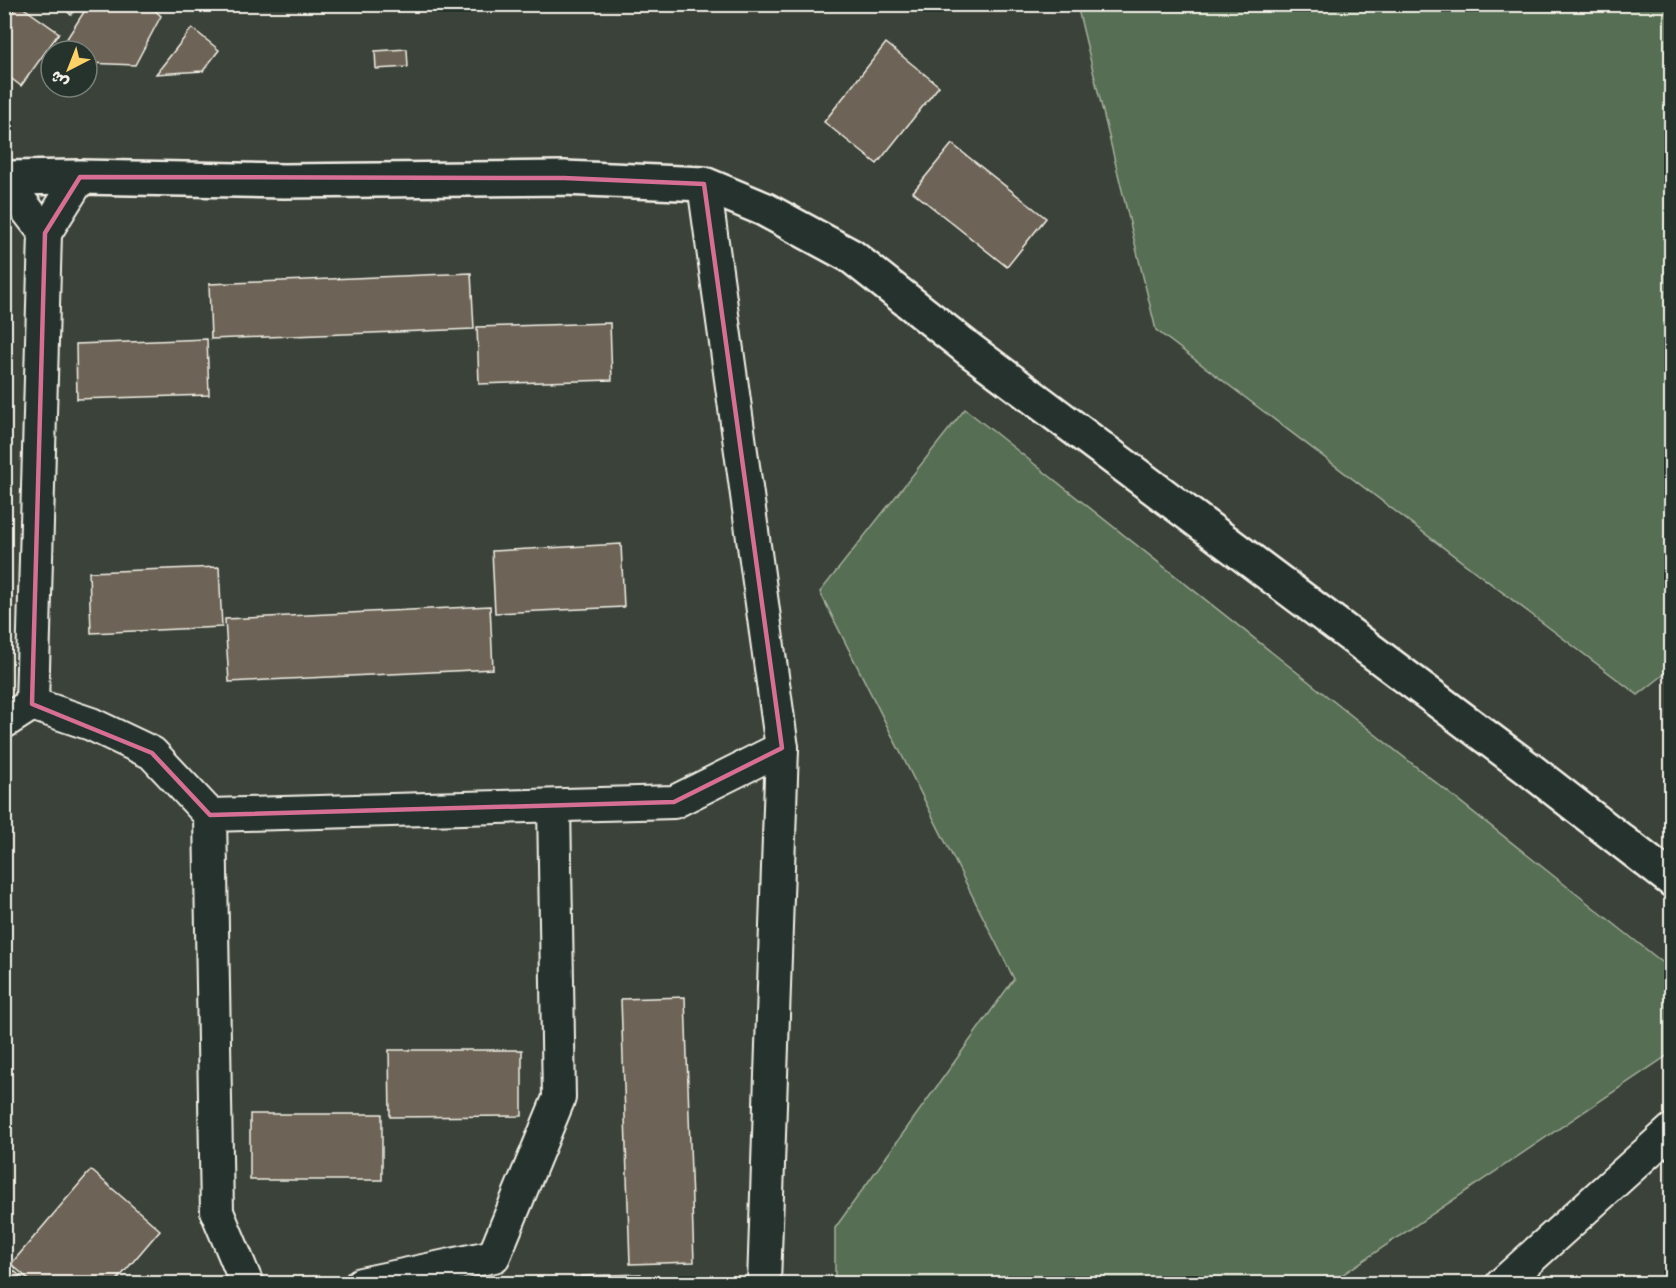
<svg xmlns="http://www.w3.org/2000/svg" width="1676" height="1288" viewBox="0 0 1676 1288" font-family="'Balsamiq Sans','Playpen Sans Arabic',sans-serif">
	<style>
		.green { fill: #576e53; stroke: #a6b09e; stroke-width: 1.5 }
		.building { fill: #6d6456; stroke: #f4f1e8; stroke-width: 1.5 }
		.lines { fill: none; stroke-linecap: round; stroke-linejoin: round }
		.minor-casing { stroke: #f4f1e8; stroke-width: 36 }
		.secondary-casing { stroke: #f4f1e8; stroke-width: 38 }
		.minor { stroke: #26332d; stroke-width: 32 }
		.secondary { stroke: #26332d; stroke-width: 33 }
		.marked { fill: none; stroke: #d66f93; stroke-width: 4.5; stroke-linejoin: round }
	</style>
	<rect width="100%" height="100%" fill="#3b4239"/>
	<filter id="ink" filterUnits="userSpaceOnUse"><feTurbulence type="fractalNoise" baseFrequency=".0167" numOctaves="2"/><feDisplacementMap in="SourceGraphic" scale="12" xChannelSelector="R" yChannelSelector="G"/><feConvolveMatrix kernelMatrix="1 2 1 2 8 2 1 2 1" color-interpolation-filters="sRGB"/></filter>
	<g filter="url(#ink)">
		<g class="green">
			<path d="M 1077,5 L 1671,5 L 1671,669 L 1638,695 L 1156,330 Z"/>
			<path d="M 965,409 L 1671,969 L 1671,1053 L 1330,1283 L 835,1283 L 835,1228 L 1014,979 L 820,592 Z"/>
		</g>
		<g class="building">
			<path d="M 18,4 L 59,33 L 21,86 L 4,73 L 4,23 Z"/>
			<path d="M 60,4 L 79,4 L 71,15 Z"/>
			<path d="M 89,4 L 148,4 L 161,16 L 135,65 L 87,63 L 87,51 L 59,51 Z"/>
			<path d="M 192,28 L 219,50 L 203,71 L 156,74 Z"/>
			<path d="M 886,43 L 939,86 L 877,164 L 824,122 Z"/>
			<path d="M 407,49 L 408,67 L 376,69 L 375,51 Z"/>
			<path d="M 952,144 L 1046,218 L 1007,267 L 913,192 Z"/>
			<path d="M 471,273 L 474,329 L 211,339 L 209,284 Z"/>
			<path d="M 610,323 L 612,380 L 479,384 L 477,327 Z"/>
			<path d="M 207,339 L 209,395 L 77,399 L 76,344 Z"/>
			<path d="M 621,544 L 624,607 L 495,613 L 492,551 Z"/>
			<path d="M 219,567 L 222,627 L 91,633 L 89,572 Z"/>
			<path d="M 490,606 L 493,669 L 229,682 L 225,619 Z"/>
			<path d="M 685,997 L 694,1262 L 630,1264 L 621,999 Z"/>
			<path d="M 389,1050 L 522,1050 L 522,1116 L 390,1117 Z"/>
			<rect x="250" y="1114" width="132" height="66"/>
			<path d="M 91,1170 L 160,1230 L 114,1284 L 34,1284 L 11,1264 Z"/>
			<path d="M 4,1262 L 29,1284 L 4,1284 Z"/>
			<path d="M 641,1274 L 642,1284 L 581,1284 L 581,1276 Z"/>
		</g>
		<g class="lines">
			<defs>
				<g id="minor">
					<path d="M 4,180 L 45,233 L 80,177"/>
					<path d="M 45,233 L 32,704 L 91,724 L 152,753 L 210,815 L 217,1212 L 247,1284"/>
					<path d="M 4,722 L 32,704"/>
					<path d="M 210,815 L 674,802 L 782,748 L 704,184"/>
					<path d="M 361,1284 L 494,1256 L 559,1098 L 554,806"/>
					<path d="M 764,1284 L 782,748"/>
					<path d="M 1502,1284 L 1672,1130"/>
				</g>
				<path id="secondary" d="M 4,178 L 80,177 L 284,181 L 564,178 L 704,184 L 764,209 L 851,256 L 970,350 L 1529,769 L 1672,880"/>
			</defs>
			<use href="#minor" class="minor-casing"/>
			<use href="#secondary" class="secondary-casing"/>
			<use href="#minor" class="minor"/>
			<use href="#secondary" class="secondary"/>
		</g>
	</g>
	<path class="marked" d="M 80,177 L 564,178 L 704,184 L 782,748 L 674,802 L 210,815 L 152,753 L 32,704 L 45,233 Z"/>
	<rect width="1676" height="1288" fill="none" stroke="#26332d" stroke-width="24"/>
	<rect x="12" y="12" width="1652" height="1264" fill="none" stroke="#f4f1e8" stroke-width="2" filter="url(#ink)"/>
	<g transform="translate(69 69) rotate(222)"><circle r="28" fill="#26332d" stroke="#787f78" stroke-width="1.5"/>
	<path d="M0-4.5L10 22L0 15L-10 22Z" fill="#ffd166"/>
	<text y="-9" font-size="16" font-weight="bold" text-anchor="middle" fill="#f4f1e8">ش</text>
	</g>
</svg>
